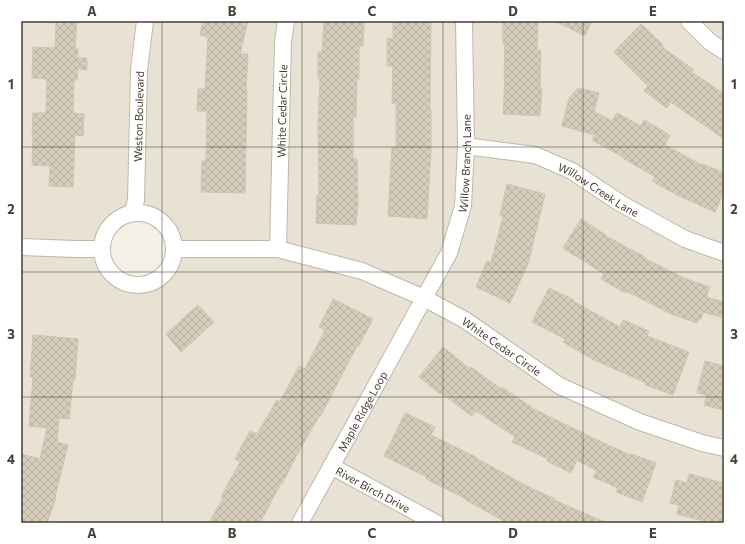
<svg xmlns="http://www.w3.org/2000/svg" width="745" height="544" viewBox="0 0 745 544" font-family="Commissioner,sans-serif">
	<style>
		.residential { fill: #e7e2d3 }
		.building { fill: url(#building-cross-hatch); stroke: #d0c4ad }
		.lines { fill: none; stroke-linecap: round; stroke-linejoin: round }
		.street-casing { stroke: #bfb8a8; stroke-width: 18 }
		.street { stroke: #fff; stroke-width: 16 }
		.grid { fill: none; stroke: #464035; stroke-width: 1; stroke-opacity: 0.55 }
		.labels { text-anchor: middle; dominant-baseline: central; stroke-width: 3; stroke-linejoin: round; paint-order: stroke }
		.street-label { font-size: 11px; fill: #464035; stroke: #fff }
		.neatline { fill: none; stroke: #464035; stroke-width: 1.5 }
		.grid-label { font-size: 13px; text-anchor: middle; font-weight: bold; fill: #464035 }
	</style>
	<defs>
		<pattern id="building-cross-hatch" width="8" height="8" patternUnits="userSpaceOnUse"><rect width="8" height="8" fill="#d5ccba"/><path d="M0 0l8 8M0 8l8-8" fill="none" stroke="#b8b0a0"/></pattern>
	</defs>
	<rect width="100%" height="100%" fill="#f3f0e5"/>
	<g class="residential">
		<path d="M 21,21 L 136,21 L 130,69 L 127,198 L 126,207 L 117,210 L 107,217 L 97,230 L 94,241 L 21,240 Z"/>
		<path d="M 153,21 L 278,21 L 274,42 L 270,241 L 181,241 L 177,228 L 169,218 L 156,209 L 143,206 L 144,200 L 147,71 Z"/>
		<path d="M 295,21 L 456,21 L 457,145 L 454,205 L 441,250 L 420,288 L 287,243 L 291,43 Z"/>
		<path d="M 473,21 L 678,21 L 704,47 L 724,59 L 724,245 L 688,232 L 624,197 L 474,140 Z"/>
		<path d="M 699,21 L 724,21 L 724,42 L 715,37 Z"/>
		<path d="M 474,155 L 534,163 L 568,177 L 724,261 L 724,440 L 704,436 L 643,415 L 564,380 L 435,295 L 457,255 L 471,209 Z"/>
		<path d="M 21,254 L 94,256 L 98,270 L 110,283 L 124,291 L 135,293 L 155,290 L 168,282 L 177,271 L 182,256 L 277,256 L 360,278 L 412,301 L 290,523 L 21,523 Z"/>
		<path d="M 427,308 L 461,326 L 555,392 L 724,455 L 724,523 L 451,523 L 342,463 Z"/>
		<path d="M 335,476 L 420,523 L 309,523 Z"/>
	</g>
	<g class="building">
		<path d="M 56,21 L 77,21 L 75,48 L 78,49 L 78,58 L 87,58 L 87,70 L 78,69 L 77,80 L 74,80 L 73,113 L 84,114 L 83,136 L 75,135 L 73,187 L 49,186 L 50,166 L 32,165 L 33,134 L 32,134 L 33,113 L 46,113 L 47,79 L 32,78 L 33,47 L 55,48 Z"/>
		<path d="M 203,21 L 248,21 L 240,54 L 248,54 L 246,90 L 247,90 L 245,193 L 201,192 L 202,161 L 206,161 L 207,111 L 197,111 L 198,89 L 205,89 L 208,37 L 200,35 Z"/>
		<path d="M 324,21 L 364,21 L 363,46 L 359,46 L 359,79 L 357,79 L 356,117 L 353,116 L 353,159 L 357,159 L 358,202 L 356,225 L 316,223 L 317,195 L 319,195 L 318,123 L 320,79 L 318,79 L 318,52 L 322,52 Z"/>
		<path d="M 393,21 L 431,21 L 430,110 L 431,110 L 431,149 L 427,219 L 388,216 L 392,147 L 396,148 L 396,103 L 392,103 L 393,66 L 387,66 L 387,38 L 393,39 Z"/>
		<path d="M 503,21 L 538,21 L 537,50 L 541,51 L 540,88 L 542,88 L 540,116 L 503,114 L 505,77 L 504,77 L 505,44 L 503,44 Z"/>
		<path d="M 555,21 L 592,21 L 585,36 Z"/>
		<path d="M 641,24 L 663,45 L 662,47 L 694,70 L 692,72 L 724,94 L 724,139 L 671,102 L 667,108 L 644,91 L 648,86 L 614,52 Z"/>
		<path d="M 578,88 L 599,93 L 594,111 L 612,121 L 617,113 L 641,126 L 644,120 L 670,135 L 665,145 L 702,165 L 703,164 L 724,173 L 724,192 L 715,212 L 679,196 L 652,181 L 655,177 L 623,158 L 623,157 L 592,140 L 595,135 L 562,126 L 569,98 Z"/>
		<path d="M 507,184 L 545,194 L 528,264 L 510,303 L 476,287 L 487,261 L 491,263 L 503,216 L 500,215 Z"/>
		<path d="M 581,219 L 606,235 L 606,236 L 645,257 L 644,258 L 684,278 L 710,287 L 706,297 L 724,302 L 724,318 L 703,312 L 701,319 L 699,319 L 697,323 L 671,314 L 626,291 L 625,293 L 601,279 L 604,274 L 563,248 Z"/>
		<path d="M 549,288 L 574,300 L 573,301 L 620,327 L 623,320 L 649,331 L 647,336 L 689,352 L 673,395 L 646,385 L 646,383 L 594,360 L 563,342 L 565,339 L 532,322 Z"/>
		<path d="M 333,299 L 373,319 L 358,347 L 357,346 L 320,417 L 319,416 L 297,455 L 282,484 L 281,483 L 260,523 L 209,523 L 223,498 L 221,497 L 240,462 L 235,459 L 250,431 L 257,434 L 277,400 L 280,402 L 299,366 L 305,369 L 325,330 L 319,327 Z"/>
		<path d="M 198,305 L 214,322 L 181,352 L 166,334 Z"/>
		<path d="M 33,335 L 78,339 L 75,380 L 73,380 L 69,419 L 59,418 L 57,442 L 68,445 L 55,497 L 56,498 L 47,523 L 21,523 L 21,454 L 40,459 L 47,428 L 29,426 L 33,377 L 30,377 Z"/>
		<path d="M 443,347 L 470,369 L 471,367 L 501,389 L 502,387 L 534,409 L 595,439 L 630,455 L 631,454 L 656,463 L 642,502 L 616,492 L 618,488 L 593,477 L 597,471 L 577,460 L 571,473 L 547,461 L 548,459 L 512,442 L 515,437 L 476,411 L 472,416 L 441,393 L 440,394 L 419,377 Z"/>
		<path d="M 705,361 L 724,366 L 724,410 L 704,405 L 707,395 L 697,393 Z"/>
		<path d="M 405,413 L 435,427 L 431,435 L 476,457 L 476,458 L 527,486 L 555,499 L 554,500 L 607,523 L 507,523 L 466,500 L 466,499 L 426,479 L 427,477 L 384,456 Z"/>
		<path d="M 689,474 L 724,483 L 724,523 L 712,523 L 677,514 L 679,505 L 670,503 L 676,480 L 687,483 Z"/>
	</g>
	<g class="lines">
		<defs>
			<g id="street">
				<path d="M 689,21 L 710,42 L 724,51"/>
				<path id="s1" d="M 466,146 L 535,155 L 572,171 L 620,203 L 685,239 L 724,253"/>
				<path id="s2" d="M 133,212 L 136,200 L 139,70 L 145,21"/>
				<circle cx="138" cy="249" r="36"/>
				<path d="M 21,247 L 76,249 L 101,249"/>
				<path id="s3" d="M 175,249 L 278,249 L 362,271 L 424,298 L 465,320 L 560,386 L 640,422 L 702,443 L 724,448"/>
				<path id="s4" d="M 278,249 L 283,42 L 286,21"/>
				<path id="s5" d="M 331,466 L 436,523"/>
				<path id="s6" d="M 300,523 L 449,253 L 463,206 L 466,146 L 464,21"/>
			</g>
		</defs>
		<use href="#street" class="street-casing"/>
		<use href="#street" class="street"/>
	</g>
	<path class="grid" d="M 162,21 L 162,523M 302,21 L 302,523M 443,21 L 443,523M 583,21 L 583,523M 21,147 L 724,147M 21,272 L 724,272M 21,397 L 724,397"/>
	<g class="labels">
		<g class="street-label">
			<text stroke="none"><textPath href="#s4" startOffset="138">White Cedar Circle</textPath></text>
			<text stroke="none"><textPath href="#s2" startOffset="96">Weston Boulevard</textPath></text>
			<text stroke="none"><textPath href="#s6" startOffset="400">Willow Branch Lane</textPath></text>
			<text stroke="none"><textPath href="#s1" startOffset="142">Willow Creek Lane</textPath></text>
			<text stroke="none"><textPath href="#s3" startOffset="349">White Cedar Circle</textPath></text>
			<text stroke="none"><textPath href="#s6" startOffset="128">Maple Ridge Loop</textPath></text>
			<text stroke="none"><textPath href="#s5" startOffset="48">River Birch Drive</textPath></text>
		</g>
	</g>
	<rect width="745" height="544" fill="none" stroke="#ffffff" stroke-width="44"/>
	<rect x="22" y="22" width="701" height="500" class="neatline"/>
	<g class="grid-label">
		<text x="92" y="16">A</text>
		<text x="232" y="16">B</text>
		<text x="372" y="16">C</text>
		<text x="513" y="16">D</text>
		<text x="653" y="16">E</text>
		<text x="11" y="89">1</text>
		<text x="734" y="89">1</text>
		<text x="11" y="214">2</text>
		<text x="734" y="214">2</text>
		<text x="11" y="339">3</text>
		<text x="734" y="339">3</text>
		<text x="11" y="464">4</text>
		<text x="734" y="464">4</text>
		<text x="92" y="538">A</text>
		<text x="232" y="538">B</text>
		<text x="372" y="538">C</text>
		<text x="513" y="538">D</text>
		<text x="653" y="538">E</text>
	</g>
</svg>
